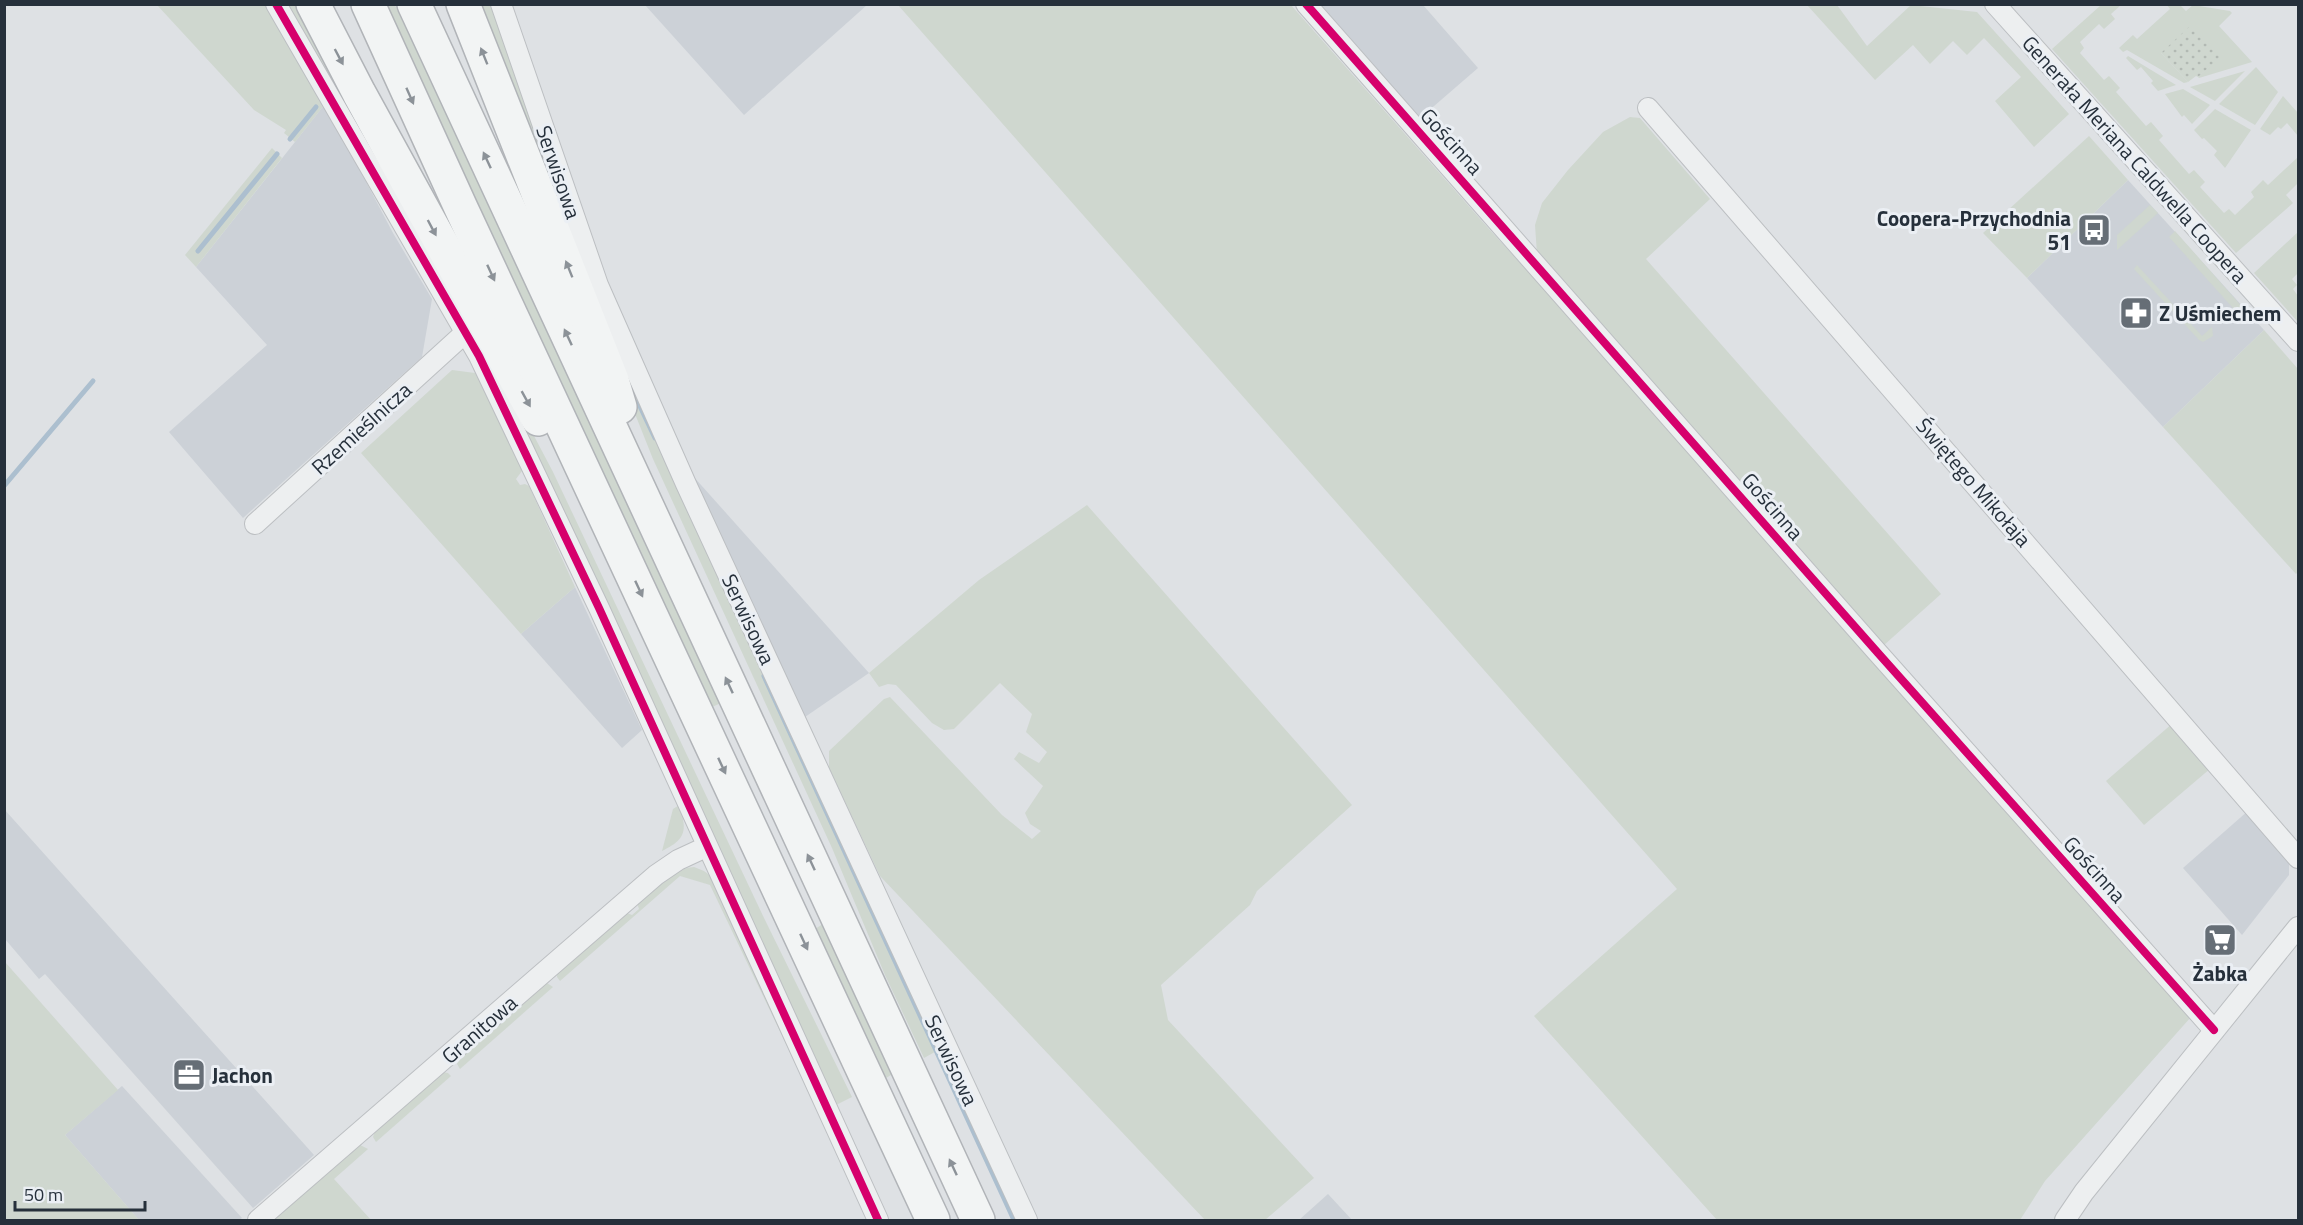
<svg xmlns="http://www.w3.org/2000/svg" width="2303" height="1225" viewBox="0 0 2303 1225" font-family="'Titillium Web',sans-serif">
	<style>
		.built { fill: #ccd1d7 }
		.grass { fill: #cfd7cf }
		.park { fill: url(#park-dots) }
		.lines { fill: none; stroke-linecap: round; stroke-linejoin: round }
		.stream { stroke: #acbfcf; stroke-width: 5 }
		.street-casing { stroke: #bcbfc2; stroke-width: 22 }
		.highway-casing { stroke: #b1b4b8; stroke-width: 36 }
		.street { stroke: #edeff0; stroke-width: 20 }
		.highway { stroke: #f2f4f4; stroke-width: 33 }
		.cycleway-casing { stroke: #ebeff4; stroke-width: 11 }
		.cycleway { stroke: #d6006c; stroke-width: 8 }
		.oneway { fill: #8c9298 }
		.labels { text-anchor: middle; dominant-baseline: central; stroke-width: 6; stroke-linejoin: round; paint-order: stroke }
		.street-label { font-size: 21px; fill: #26303b; stroke: #ebeff4 }
		.poi-label { font-size: 21px; font-weight: bold; fill: #26303b; stroke: #ebeff4; text-anchor: start }
	</style>
	<defs>
		<pattern id="park-dots" width="8" height="8" patternUnits="userSpaceOnUse" patternTransform="scale(1.5)"><rect width="8" height="8" fill="#cfd7cf"/><path d="M2 2h.1M6 6h.1" fill="none" stroke="#b2b9b3" stroke-width="1.8" stroke-linecap="round"/></pattern>
	</defs>
	<rect width="100%" height="100%" fill="#dee1e4"/>
	<g class="built">
		<path d="M 645,5 L 867,5 L 744,115 Z"/>
		<path d="M 1319,5 L 1423,5 L 1478,68 L 1419,119 Z"/>
		<path d="M 325,104 L 393,233 L 432,299 L 422,357 L 243,518 L 169,432 L 267,345 L 196,267 Z"/>
		<path d="M 2128,180 L 2264,330 L 2163,427 L 2027,278 Z"/>
		<path d="M 693,476 L 869,673 L 805,717 Z"/>
		<path d="M 575,587 L 642,730 L 622,748 L 521,634 Z"/>
		<path d="M 4,809 L 314,1155 L 253,1208 L 45,974 L 39,979 L 5,939 Z"/>
		<path d="M 2249,810 L 2289,856 L 2289,875 L 2242,935 L 2183,868 Z"/>
		<path d="M 122,1086 L 242,1218 L 239,1220 L 139,1220 L 65,1135 Z"/>
		<path d="M 1328,1194 L 1352,1220 L 1299,1220 Z"/>
	</g>
	<g class="grass">
		<path d="M 157,5 L 268,5 L 325,104 L 295,142 L 284,133 L 286,130 L 254,110 Z"/>
		<path d="M 287,5 L 307,5 L 553,472 L 765,920 L 852,1097 L 836,1105 L 444,279 Z"/>
		<path d="M 386,5 L 395,5 L 721,703 L 712,707 Z"/>
		<path d="M 472,5 L 493,5 L 572,227 L 942,1048 L 924,1058 L 885,975 L 832,848 L 653,459 Z"/>
		<path d="M 898,5 L 1291,5 L 1489,229 L 1651,406 L 2191,1017 L 2045,1181 L 2020,1220 L 1717,1220 L 1534,1016 L 1677,889 Z"/>
		<path d="M 1807,5 L 1837,5 L 1867,46 L 1911,5 L 1977,12 L 2069,114 L 2034,147 L 1995,101 L 2021,77 L 1984,38 L 1967,55 L 1953,41 L 1930,64 L 1913,45 L 1875,80 Z"/>
		<path d="M 2101,5 L 2121,5 L 2111,14 L 2115,19 L 2104,29 L 2099,24 L 2080,42 L 2084,48 L 2080,53 L 2104,80 L 2109,76 L 2120,88 L 2116,92 L 2146,126 L 2151,122 L 2163,136 L 2159,140 L 2189,174 L 2194,170 L 2205,182 L 2200,187 L 2224,213 L 2229,209 L 2235,215 L 2254,197 L 2251,192 L 2263,180 L 2268,185 L 2298,157 L 2298,183 L 2286,195 L 2293,203 L 2236,253 L 2052,49 Z"/>
		<path d="M 2167,5 L 2180,5 L 2186,11 L 2193,5 L 2230,11 L 2232,13 L 2219,26 L 2252,62 L 2199,78 L 2198,77 L 2221,56 L 2161,53 L 2188,82 L 2184,83 L 2127,50 L 2123,52 L 2119,48 L 2133,35 L 2137,39 L 2170,9 Z"/>
		<path d="M 2128,56 L 2176,85 L 2158,91 L 2151,83 L 2153,81 L 2141,67 L 2137,70 L 2126,58 Z"/>
		<path d="M 2256,67 L 2278,92 L 2255,125 L 2219,104 Z"/>
		<path d="M 2245,71 L 2215,101 L 2190,87 Z"/>
		<path d="M 2183,89 L 2210,105 L 2192,124 L 2184,115 L 2182,117 L 2165,94 Z"/>
		<path d="M 2283,96 L 2298,113 L 2298,136 L 2287,123 L 2281,129 L 2278,127 L 2270,135 L 2260,129 Z"/>
		<path d="M 2215,109 L 2251,130 L 2225,168 L 2214,155 L 2217,151 L 2204,138 L 2202,139 L 2194,130 Z"/>
		<path d="M 1630,117 L 1640,118 L 1710,199 L 1646,259 L 1941,594 L 1883,646 L 1673,406 L 1537,254 L 1535,225 L 1542,203 L 1568,170 L 1603,132 Z"/>
		<path d="M 2089,136 L 2128,180 L 2027,278 L 1983,233 Z"/>
		<path d="M 272,148 L 282,158 L 196,267 L 185,255 Z"/>
		<path d="M 2150,205 L 2158,213 L 2117,250 L 2117,235 Z"/>
		<path d="M 2175,231 L 2244,309 L 2231,321 L 2226,315 L 2233,308 L 2169,237 Z"/>
		<path d="M 2298,232 L 2298,273 L 2292,279 L 2297,285 L 2293,289 L 2298,296 L 2298,322 L 2254,273 Z"/>
		<path d="M 2137,265 L 2202,336 L 2212,327 L 2213,336 L 2203,342 L 2199,340 L 2134,269 Z"/>
		<path d="M 2264,330 L 2298,369 L 2298,572 L 2296,574 L 2163,427 Z"/>
		<path d="M 452,370 L 475,373 L 522,465 L 522,471 L 516,479 L 520,485 L 525,484 L 529,486 L 575,587 L 521,634 L 361,453 Z"/>
		<path d="M 1087,505 L 1352,805 L 1257,891 L 1250,905 L 1161,985 L 1168,1020 L 1314,1178 L 1265,1220 L 1205,1220 L 880,876 L 829,768 L 829,751 L 884,699 L 890,697 L 1002,815 L 1032,839 L 1041,831 L 1030,824 L 1025,813 L 1043,786 L 1014,759 L 1019,752 L 1039,763 L 1047,752 L 1026,732 L 1032,714 L 1000,683 L 954,729 L 944,730 L 932,723 L 896,685 L 888,684 L 879,687 L 869,673 L 979,580 Z"/>
		<path d="M 2173,723 L 2211,768 L 2144,825 L 2106,781 Z"/>
		<path d="M 681,804 L 687,816 L 683,820 C 687,837 676,844 662,851 L 673,809 Z"/>
		<path d="M 694,867 L 704,871 L 712,877 L 808,1086 L 807,1088 L 710,885 L 680,876 L 560,981 L 557,977 L 557,972 L 627,913 L 632,915 L 639,909 L 637,903 C 654,888 671,869 694,867 Z"/>
		<path d="M 823,924 L 893,1074 L 884,1079 L 815,929 Z"/>
		<path d="M 5,962 L 118,1090 L 65,1135 L 139,1220 L 5,1220 Z"/>
		<path d="M 547,983 L 553,987 L 460,1069 L 457,1064 L 459,1059 Z"/>
		<path d="M 443,1072 L 448,1073 L 451,1076 L 376,1142 L 373,1137 L 375,1131 Z"/>
		<path d="M 360,1145 L 368,1149 L 334,1179 L 371,1220 L 273,1220 Z"/>
	</g>
	<path class="park" d="M 2192,24 L 2222,56 L 2198,77 L 2196,76 L 2188,82 L 2161,53 Z"/>
	<g class="lines">
		<g class="stream">
			<path d="M 290,139 L 316,107"/>
			<path d="M 198,251 L 277,154"/>
			<path d="M 638,402 L 655,438"/>
			<path d="M 4,486 L 93,381"/>
			<path d="M 764,676 L 1014,1220"/>
		</g>
		<defs>
			<g id="street">
				<path d="M 276,4 L 479,356 L 599,608 L 878,1220"/>
				<path d="M 501,4 L 598,285 L 686,484 L 1027,1220"/>
				<path d="M 1306,4 L 1878,653 L 2214,1030"/>
				<path d="M 1995,4 L 2298,341"/>
				<path d="M 1648,108 L 2298,858"/>
				<path d="M 255,524 L 466,332"/>
				<path d="M 258,1220 L 656,875 L 678,860 L 706,847"/>
				<path d="M 2065,1220 L 2084,1192 L 2298,927"/>
			</g>
			<g id="highway">
				<path d="M 313,4 L 359,93 L 538,419"/>
				<path d="M 368,4 L 461,208 L 933,1220"/>
				<path d="M 414,4 L 978,1220"/>
				<path d="M 463,4 L 612,380 L 620,407"/>
			</g>
		</defs>
		<use href="#street" class="street-casing"/>
		<use href="#highway" class="highway-casing"/>
		<use href="#street" class="street"/>
		<use href="#highway" class="highway"/>
		<defs>
			<g id="cycleway">
				<path d="M 276,4 L 479,356 L 599,608 L 878,1220"/>
				<path d="M 1306,4 L 1878,653 L 2214,1030"/>
			</g>
		</defs>
		<use href="#cycleway" class="cycleway-casing"/>
		<use href="#cycleway" class="cycleway"/>
	</g>
	<defs><path id="oneway-solid" d="M-6-.8H1V-3.2L6.5 0L1 3.2V.8H-6Z" transform="scale(1.5)"/></defs>
	<g class="oneway">
		<use href="#oneway-solid" transform="translate(484 56) rotate(-112)"/>
		<use href="#oneway-solid" transform="translate(339 57) rotate(62)"/>
		<use href="#oneway-solid" transform="translate(410 96) rotate(66)"/>
		<use href="#oneway-solid" transform="translate(487 160) rotate(-115)"/>
		<use href="#oneway-solid" transform="translate(432 228) rotate(62)"/>
		<use href="#oneway-solid" transform="translate(569 269) rotate(-112)"/>
		<use href="#oneway-solid" transform="translate(491 273) rotate(65)"/>
		<use href="#oneway-solid" transform="translate(568 337) rotate(-115)"/>
		<use href="#oneway-solid" transform="translate(526 399) rotate(61)"/>
		<use href="#oneway-solid" transform="translate(639 589) rotate(65)"/>
		<use href="#oneway-solid" transform="translate(729 685) rotate(-115)"/>
		<use href="#oneway-solid" transform="translate(722 766) rotate(65)"/>
		<use href="#oneway-solid" transform="translate(811 862) rotate(-115)"/>
		<use href="#oneway-solid" transform="translate(804 942) rotate(65)"/>
		<use href="#oneway-solid" transform="translate(953 1167) rotate(-115)"/>
	</g>
	<defs>
		<symbol id="bus-square" viewBox="-11 -11 22 22"><rect x="-9" y="-9" width="18" height="18" rx="4" fill="#666e76" stroke="#ebeff4"/><path d="M-5-6H5V4H4V6H2V4H-2V6H-4V4H-5ZM-3.5-4V0h7V-4ZM-3.5 1.2v1.5H-2V1.2ZM2 1.2v1.5H3.5V1.2Z" fill="#fff"/></symbol>
		<symbol id="pharmacy-square" viewBox="-11 -11 22 22"><rect x="-9" y="-9" width="18" height="18" rx="4" fill="#666e76" stroke="#ebeff4"/><path d="M-2-6h4v4h4v4h-4v4h-4v-4h-4v-4h4Z" fill="#fff"/></symbol>
		<symbol id="supermarket-square" viewBox="-11 -11 22 22"><rect x="-9" y="-9" width="18" height="18" rx="4" fill="#666e76" stroke="#ebeff4"/><path d="M-6-5.5h2.5l.6 2H6L4.5 2H-2.5L-4.4-4H-6ZM-1.5 3.2a1.3 1.3 0 1 0 .1 0ZM3 3.2a1.3 1.3 0 1 0 .1 0Z" fill="#fff"/></symbol>
		<symbol id="office-square" viewBox="-11 -11 22 22"><rect x="-9" y="-9" width="18" height="18" rx="4" fill="#666e76" stroke="#ebeff4"/><path d="M-6-3h4V-5.5h4V-3h4V5H-6ZM-1-4.5V-3h2v-1.5ZM-6 0V1H6V0Z" fill="#fff"/></symbol>
	</defs>
	<g fill-rule="evenodd">
		<use href="#bus-square" x="2075" y="211" width="38" height="38"/>
		<use href="#pharmacy-square" x="2117" y="294" width="38" height="38"/>
		<use href="#supermarket-square" x="2201" y="921" width="38" height="38"/>
		<use href="#office-square" x="170" y="1056" width="38" height="38"/>
	</g>
	<g class="labels">
		<g class="street-label">
			<text transform="translate(1452 141) rotate(48)">Gościnna</text>
			<text transform="translate(2135 159) rotate(48)">Generała Meriana Caldwella Coopera</text>
			<text transform="translate(559 172) rotate(71)">Serwisowa</text>
			<text transform="translate(361 428) rotate(-42)">Rzemieślnicza</text>
			<text transform="translate(1974 482) rotate(49)">Świętego Mikołaja</text>
			<text transform="translate(1773 506) rotate(49)">Gościnna</text>
			<text transform="translate(749 619) rotate(65)">Serwisowa</text>
			<text transform="translate(2095 869) rotate(48)">Gościnna</text>
			<text transform="translate(479 1029) rotate(-41)">Granitowa</text>
			<text transform="translate(952 1060) rotate(65)">Serwisowa</text>
		</g>
		<g class="poi-label">
			<text x="2071" y="218" text-anchor="end">Coopera-Przychodnia<tspan x="2071" dy="24">51</tspan></text>
			<text x="2159" y="313">Z Uśmiechem</text>
			<text x="2220" y="973" text-anchor="middle">Żabka</text>
			<text x="212" y="1075">Jachon</text>
		</g>
	</g>
	<rect width="2303" height="1225" fill="none" stroke="#26303b" stroke-width="12"/>
	<path d="M15 1201v9h130v-9" fill="none" stroke="#26303b" stroke-width="3"/>
	<text x="24" y="1201" font-size="18" fill="#26303b" stroke="#ebeff4" stroke-width="4.5" paint-order="stroke">50 m</text>
</svg>
